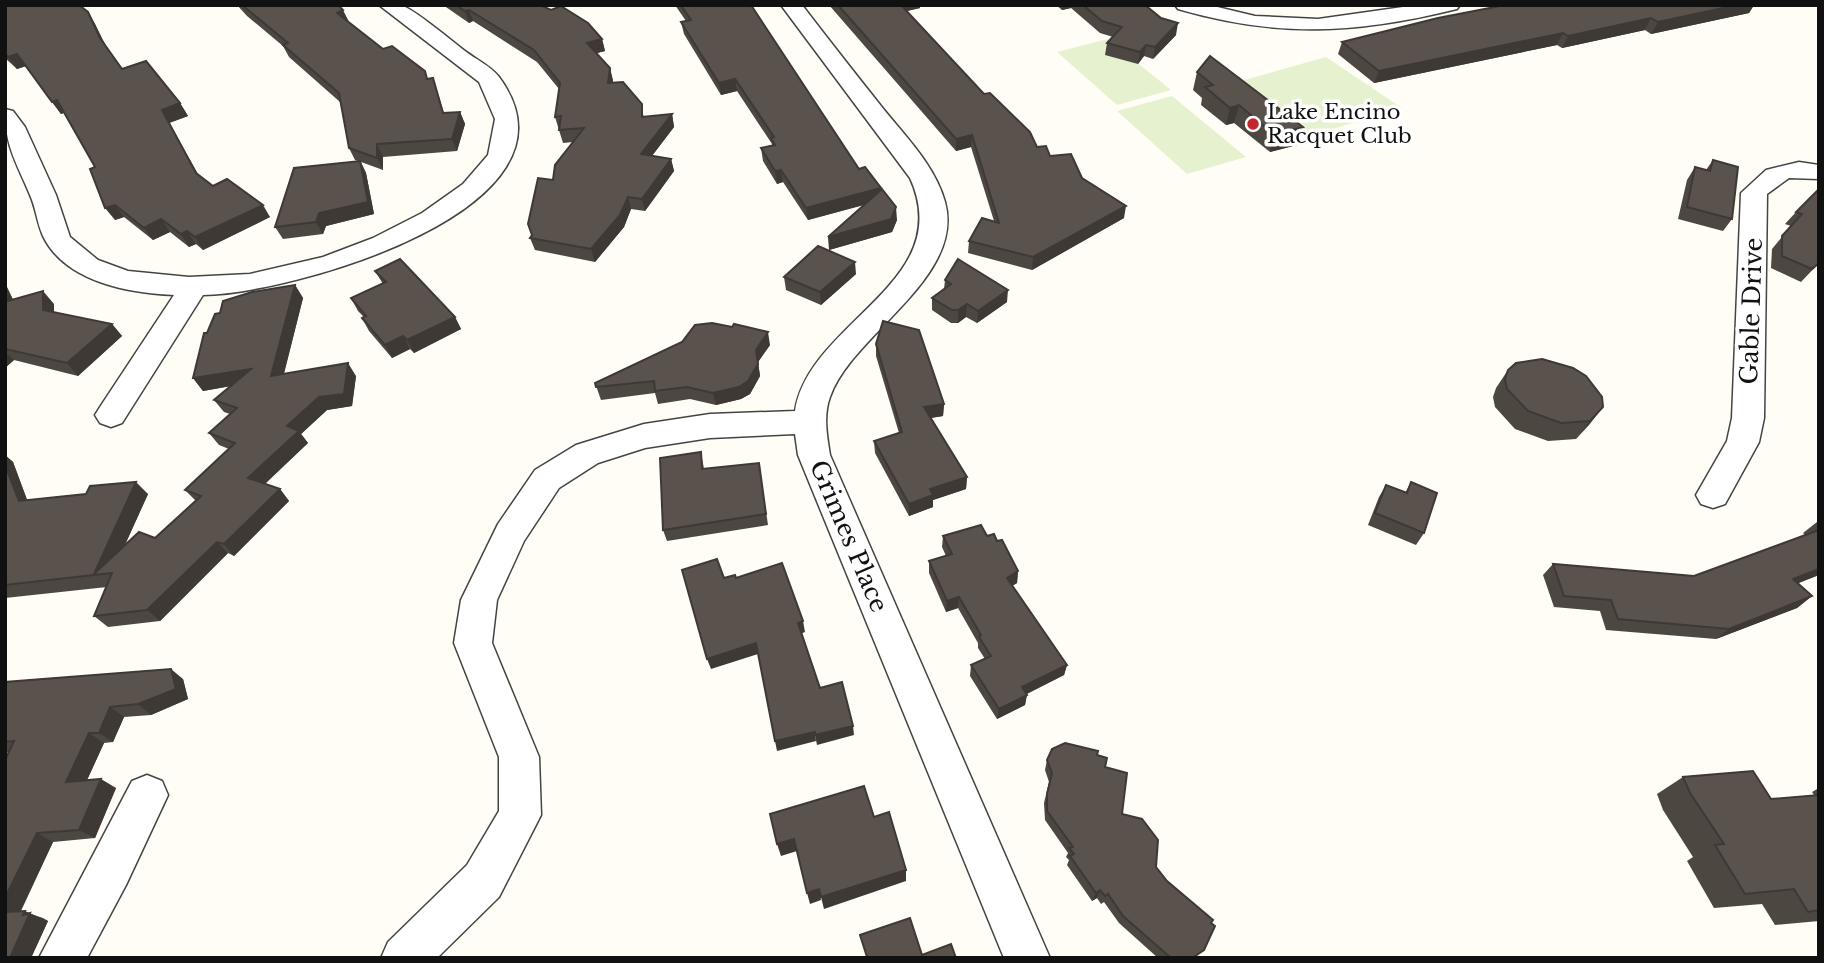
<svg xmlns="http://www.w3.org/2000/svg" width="1824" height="963" viewBox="0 0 1824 963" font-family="'Libre Baskerville',serif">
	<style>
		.pitch { fill: #e6f2cf }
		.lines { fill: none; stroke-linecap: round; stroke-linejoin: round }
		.street-casing { stroke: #444; stroke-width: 3 }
		.street { fill: #fff; fill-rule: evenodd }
		.wall { fill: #4d4742 }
		.shaded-wall { fill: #3f3936 }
		.building { fill: #5a524d; stroke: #3f3936; stroke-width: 2 }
		.poi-dot { fill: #c4262e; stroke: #fff; stroke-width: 2.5 }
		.labels { text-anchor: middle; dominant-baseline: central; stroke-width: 7; stroke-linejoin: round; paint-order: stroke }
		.far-poi-label { font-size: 21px; fill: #111; stroke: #fff; text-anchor: start }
		.street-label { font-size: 24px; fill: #111; stroke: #fff }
	</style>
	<rect width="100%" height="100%" fill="#fffdf5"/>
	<g class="pitch">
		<path d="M 1108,39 L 1171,90 L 1117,105 L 1057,52 Z"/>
		<path d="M 1326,57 L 1402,108 L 1306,137 L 1234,83 Z"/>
		<path d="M 1172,96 L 1246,157 L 1187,174 L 1117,111 Z"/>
	</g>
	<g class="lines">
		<defs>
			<g id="street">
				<path d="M 379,5 C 386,5 394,4 400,5 C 412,7 453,42 465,51 C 475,59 491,66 499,77 C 597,209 289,294 203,295 L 122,423 L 111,427 L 100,423 L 95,415 L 100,407 L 174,295 C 129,293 65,282 43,236 C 37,223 36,208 30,195 C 16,161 5,147 5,109 L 13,111 L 25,127 L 56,195 L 70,237 L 98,260 L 128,271 L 189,277 L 250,274 L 323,257 L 373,238 L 422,213 L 463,184 L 488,155 L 495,119 L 479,82 Z"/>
				<path d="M 781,5 L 802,5 C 828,39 854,72 881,106 C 904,135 935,165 945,202 C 966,278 851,335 830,397 C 823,416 827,436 830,455 L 1050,958 L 1004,958 L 798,455 L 795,434 L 710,438 L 645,448 L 598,463 L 559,488 L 524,541 L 497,600 L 492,643 L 539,757 L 541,815 L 499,897 L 437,958 L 381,958 L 388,942 L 467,865 L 499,811 L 499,757 L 454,643 L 461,600 L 498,524 L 535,470 L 576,445 L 644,424 L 710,414 L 795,411 C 809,321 958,283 910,178 Z"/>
				<path d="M 1175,5 L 1209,5 L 1255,16 L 1318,19 L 1417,5 L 1460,5 L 1457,9 C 1356,34 1278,38 1178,9 Z"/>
				<path d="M 1799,162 L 1819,165 L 1819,179 L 1789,178 L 1767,194 L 1764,418 L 1759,442 L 1725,504 L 1713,508 L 1701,504 L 1696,495 L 1727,441 L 1732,418 L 1741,193 L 1766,170 Z"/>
				<path d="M 147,775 L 162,781 L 168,795 L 126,885 L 87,958 L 39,958 L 132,781 Z"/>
			</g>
		</defs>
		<use href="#street" class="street-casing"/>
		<use href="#street" class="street"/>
	</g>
	<g class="wall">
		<path d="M 5,5 L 88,12 L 95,24 L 106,46 L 122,69 L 180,103 L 188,116 L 169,123 L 198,174 L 213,186 L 270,217 L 203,250 L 196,244 L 189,247 L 170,232 L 153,240 L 124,217 L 115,220 L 95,167 L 64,113 L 61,114 L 26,66 L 17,69 L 5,58 Z"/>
		<path d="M 237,5 L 338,5 L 349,22 L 383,49 L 428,79 L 433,78 L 444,113 L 460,112 L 465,124 L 457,151 L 383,157 L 383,170 L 361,162 L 366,173 L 374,214 L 326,226 L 323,234 L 283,239 L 275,227 L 358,161 L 355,160 L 349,148 L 340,102 L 289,57 L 283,46 L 247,16 Z"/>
		<path d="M 443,5 L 540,5 L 602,39 L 605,51 L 596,53 L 610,68 L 613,83 L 645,117 L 672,114 L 674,127 L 652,156 L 671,159 L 674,171 L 645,211 L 631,209 L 624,227 L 595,262 L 535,250 L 530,238 L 532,235 L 553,180 L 573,142 L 563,143 L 555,117 L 559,89 L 537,62 L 473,21 L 469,23 Z"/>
		<path d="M 675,5 L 751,5 L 859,169 L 881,188 L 897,220 L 892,232 L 829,250 L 864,205 L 808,220 L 783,182 L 777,184 L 763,161 L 761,148 L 772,145 L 772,144 L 737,91 L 721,95 L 684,34 L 681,22 L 686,21 Z"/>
		<path d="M 829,5 L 920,5 L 920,8 L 907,11 L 984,94 L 1037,147 L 1082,178 L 1124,218 L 1032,270 L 968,253 L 969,241 L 994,221 L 971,147 L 956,151 Z"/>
		<path d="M 1056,5 L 1145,5 L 1176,35 L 1153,59 L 1144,56 L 1138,64 L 1105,55 L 1107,43 L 1113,37 L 1100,33 L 1071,8 L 1062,10 Z"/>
		<path d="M 1505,5 L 1754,5 L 1749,13 L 1651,34 L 1645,30 L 1562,48 L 1557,45 L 1374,83 L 1338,54 L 1342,42 Z"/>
		<path d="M 1197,72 L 1303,127 L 1297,145 L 1270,152 L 1234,123 L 1226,125 L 1201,105 L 1202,98 L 1193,90 Z"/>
		<path d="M 1713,160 L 1732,219 L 1723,231 L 1678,219 L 1687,180 L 1695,167 L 1706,170 Z"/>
		<path d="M 1817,191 L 1819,263 L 1801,282 L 1771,268 L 1772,249 L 1791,226 L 1785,224 L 1796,212 Z"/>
		<path d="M 375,271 L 455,317 L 461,329 L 414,353 L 410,349 L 392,358 L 369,331 L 362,318 L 364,317 L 358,311 L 351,298 L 383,284 Z"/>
		<path d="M 856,274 L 821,305 L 786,290 L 784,277 Z"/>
		<path d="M 945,280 L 1007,302 L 977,323 L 966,317 L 958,323 L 951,323 L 932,310 L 932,298 L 944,289 Z"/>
		<path d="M 5,283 L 13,300 L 54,304 L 54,312 L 112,324 L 122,336 L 78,376 L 14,360 L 5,368 Z"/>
		<path d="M 295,285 L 303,298 L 284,374 L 356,376 L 352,406 L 327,410 L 301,434 L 308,443 L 265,484 L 280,489 L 289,501 L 234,556 L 228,553 L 160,621 L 108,627 L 94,616 L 107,587 L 5,598 L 5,455 L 13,462 L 27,500 L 148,494 L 125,545 L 155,538 L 196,501 L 185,490 L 229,449 L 219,445 L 209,433 L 230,414 L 224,412 L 214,400 L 230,386 L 203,391 L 193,378 L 207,333 L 220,313 Z"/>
		<path d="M 876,344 L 944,404 L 943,416 L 931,418 L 967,477 L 966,489 L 933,500 L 933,507 L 909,516 L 875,453 L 874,441 L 899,433 L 876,356 Z"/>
		<path d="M 770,345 L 758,362 L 760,376 L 750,394 L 741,399 L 716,405 L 690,399 L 658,404 L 655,393 L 601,400 L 595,383 Z"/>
		<path d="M 1508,370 L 1603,407 L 1576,439 L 1548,441 L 1515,429 L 1495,407 L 1493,397 L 1496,388 Z"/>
		<path d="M 701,452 L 704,469 L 759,463 L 768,525 L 667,541 L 663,530 Z"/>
		<path d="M 1411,482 L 1424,533 L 1416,545 L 1368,525 L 1379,497 L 1386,485 L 1405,493 Z"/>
		<path d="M 1817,522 L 1819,522 L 1819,575 L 1797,583 L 1812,596 L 1797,608 L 1716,639 L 1606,630 L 1600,611 L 1554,607 L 1543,575 L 1553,564 L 1694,576 L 1805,535 L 1803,533 Z"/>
		<path d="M 943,536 L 987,536 L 997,541 L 1018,571 L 1017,583 L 1012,586 L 1067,665 L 1064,675 L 1027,694 L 1025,705 L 997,719 L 970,676 L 971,665 L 985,659 L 978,648 L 978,643 L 958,608 L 946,612 L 929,573 L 929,561 L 946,556 L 942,547 Z"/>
		<path d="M 183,679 L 188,699 L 151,715 L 124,717 L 113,742 L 104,743 L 87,780 L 116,788 L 95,838 L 53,842 L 21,911 L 43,918 L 48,921 L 31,958 L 5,958 L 9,752 L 5,753 L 5,682 Z"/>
		<path d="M 1097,755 L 1105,767 L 1122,814 L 1156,867 L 1198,957 L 1196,958 L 1158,958 L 1119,923 L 1104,902 L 1101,904 L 1097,898 L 1092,901 L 1067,865 L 1069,860 L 1066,857 L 1068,853 L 1045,820 L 1044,803 L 1049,782 L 1045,770 L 1047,760 Z"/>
		<path d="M 1683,777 L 1771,799 L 1814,795 L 1812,792 L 1819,788 L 1819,921 L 1775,925 L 1762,904 L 1714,908 L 1687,861 L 1693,857 L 1663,810 L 1657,794 Z"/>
	</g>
	<g class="shaded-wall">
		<path d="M 898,5 L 920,5 L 920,8 L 898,13 Z"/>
		<path d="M 1063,5 L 1071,5 L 1071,8 L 1062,10 Z"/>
		<path d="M 1737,5 L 1754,5 L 1749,13 L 1651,34 L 1658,22 Z"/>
		<path d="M 343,10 L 349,22 L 337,13 Z"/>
		<path d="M 469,10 L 473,21 L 469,23 L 465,11 Z"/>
		<path d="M 88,12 L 95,24 L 107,50 L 100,38 Z"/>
		<path d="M 1651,18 L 1645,30 L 1562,48 L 1568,36 Z"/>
		<path d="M 1178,23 L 1176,35 L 1153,59 L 1155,47 Z"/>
		<path d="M 1563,33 L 1557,45 L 1374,83 L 1379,71 Z"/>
		<path d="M 602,39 L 605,51 L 590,55 L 587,43 Z"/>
		<path d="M 1146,45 L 1144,56 L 1138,64 L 1140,52 Z"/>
		<path d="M 17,54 L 26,66 L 17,69 L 8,57 Z"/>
		<path d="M 610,68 L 613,80 L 611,95 L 608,83 Z"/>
		<path d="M 735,79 L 737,91 L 721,95 L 719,83 Z"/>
		<path d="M 57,100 L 66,112 L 61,114 L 52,102 Z"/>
		<path d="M 180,103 L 188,116 L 169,123 L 204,185 L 162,110 Z"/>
		<path d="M 1239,105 L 1234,123 L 1226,125 L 1230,108 Z"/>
		<path d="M 460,112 L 465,124 L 457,151 L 452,139 Z"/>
		<path d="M 672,114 L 674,127 L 644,166 L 641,154 Z"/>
		<path d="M 1303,127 L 1297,145 L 1270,152 L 1275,135 Z"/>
		<path d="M 972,135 L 971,147 L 956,151 L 956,139 Z"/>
		<path d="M 377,144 L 383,157 L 383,170 L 377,158 Z"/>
		<path d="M 671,159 L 674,171 L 645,211 L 642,199 Z"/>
		<path d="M 360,161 L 366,173 L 374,214 L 326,226 L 323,234 L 316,222 L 319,213 Z"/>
		<path d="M 781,170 L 783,182 L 777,184 L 775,171 Z"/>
		<path d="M 881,188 L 881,200 L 808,220 L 806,208 Z"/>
		<path d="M 628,197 L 631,209 L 624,227 L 595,262 L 591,249 Z"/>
		<path d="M 115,205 L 124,217 L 115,220 L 105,208 Z"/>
		<path d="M 263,205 L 270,217 L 203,250 L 195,237 Z"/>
		<path d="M 1126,206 L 1124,218 L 1032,270 L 1033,257 Z"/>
		<path d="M 896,207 L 897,220 L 892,232 L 829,250 L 828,237 Z"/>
		<path d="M 161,219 L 170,232 L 153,240 L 144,228 Z"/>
		<path d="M 187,231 L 196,244 L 189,247 L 181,234 Z"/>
		<path d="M 855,262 L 856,274 L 821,305 L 820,292 Z"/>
		<path d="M 5,283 L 20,314 L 8,301 L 5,295 Z"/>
		<path d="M 295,285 L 303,298 L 280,388 L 271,376 Z"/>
		<path d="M 1008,290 L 1007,302 L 977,323 L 978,311 Z"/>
		<path d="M 43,291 L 54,304 L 54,322 L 43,310 Z"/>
		<path d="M 967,304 L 966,317 L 958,323 L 958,310 Z"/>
		<path d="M 455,317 L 461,329 L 414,353 L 407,340 Z"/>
		<path d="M 112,324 L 122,336 L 78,376 L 67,363 Z"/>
		<path d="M 768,332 L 770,345 L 758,362 L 760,376 L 750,394 L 741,399 L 716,405 L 713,393 L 756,350 Z"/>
		<path d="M 403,336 L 410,349 L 392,358 L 385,345 Z"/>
		<path d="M 5,352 L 14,360 L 5,368 Z"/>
		<path d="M 348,363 L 356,376 L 352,406 L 327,410 L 301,434 L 308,443 L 258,490 L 248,478 L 287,426 Z"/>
		<path d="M 251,369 L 260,381 L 203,391 L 193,378 Z"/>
		<path d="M 944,404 L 943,416 L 923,419 L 924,407 Z"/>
		<path d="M 1603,407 L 1589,425 L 1576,439 L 1590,421 Z"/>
		<path d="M 5,455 L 13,462 L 32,513 L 19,501 L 5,465 Z"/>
		<path d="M 967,477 L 966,489 L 933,500 L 933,507 L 909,516 L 909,504 L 930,489 Z"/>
		<path d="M 136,482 L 148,494 L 112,573 L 94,574 Z"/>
		<path d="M 280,489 L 289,501 L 234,556 L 224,544 Z"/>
		<path d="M 217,542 L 228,553 L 160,621 L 147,610 Z"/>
		<path d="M 1819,569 L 1819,575 L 1779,591 L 1793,579 Z"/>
		<path d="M 1018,571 L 1017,583 L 1005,590 L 1007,578 Z"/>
		<path d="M 1812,596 L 1797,608 L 1716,639 L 1729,629 Z"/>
		<path d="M 959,597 L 958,608 L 946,612 L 947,601 Z"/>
		<path d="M 803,621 L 805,632 L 800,634 L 798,623 Z"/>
		<path d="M 756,643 L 758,654 L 711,669 L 707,659 Z"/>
		<path d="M 1067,665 L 1064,675 L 1020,697 L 1022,687 Z"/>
		<path d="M 171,669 L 183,679 L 188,699 L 151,715 L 138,704 Z"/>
		<path d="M 1027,695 L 1025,705 L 997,719 L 999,709 Z"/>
		<path d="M 110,707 L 124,717 L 113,742 L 99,733 Z"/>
		<path d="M 853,726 L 854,735 L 817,745 L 815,735 Z"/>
		<path d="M 815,732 L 816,741 L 777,751 L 775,741 Z"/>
		<path d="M 89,733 L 104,743 L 82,791 L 66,782 Z"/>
		<path d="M 101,779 L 116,788 L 95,838 L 79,830 Z"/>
		<path d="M 37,833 L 53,842 L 16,920 L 5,916 L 5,898 Z"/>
		<path d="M 794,839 L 797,851 L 781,856 L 777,844 Z"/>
		<path d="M 906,870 L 906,881 L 824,909 L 821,897 Z"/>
		<path d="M 819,889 L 821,900 L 810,904 L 807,893 Z"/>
		<path d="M 1100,890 L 1097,898 L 1092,901 L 1096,893 Z"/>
		<path d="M 25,911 L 48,921 L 31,958 L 10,958 L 23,915 Z"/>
	</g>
	<g class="building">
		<path d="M 5,5 L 79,5 L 88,12 L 100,38 L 122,69 L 146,61 L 180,103 L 162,110 L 196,173 L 213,186 L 227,179 L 263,205 L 195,237 L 187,231 L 181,234 L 161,219 L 144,228 L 115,205 L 105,208 L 90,169 L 95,167 L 57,100 L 52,102 L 17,54 L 8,57 L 5,54 Z"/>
		<path d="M 242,5 L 338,5 L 343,10 L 337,13 L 383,49 L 392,46 L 425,71 L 427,79 L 433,78 L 443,113 L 460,112 L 452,139 L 377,144 L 377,158 L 349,148 L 339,93 L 283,45 L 288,43 Z"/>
		<path d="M 456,5 L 540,5 L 551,10 L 561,6 L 588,23 L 602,39 L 587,43 L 610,68 L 608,83 L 623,82 L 642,104 L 642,117 L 672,114 L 641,154 L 671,159 L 642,199 L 628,197 L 620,215 L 591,249 L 530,238 L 532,235 L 528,224 L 538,178 L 553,180 L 555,165 L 584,128 L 559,130 L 561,116 L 555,117 L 560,83 L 534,50 L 469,10 L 465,11 Z"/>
		<path d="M 681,5 L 751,5 L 859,169 L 865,167 L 881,188 L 806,208 L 781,170 L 775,171 L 761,148 L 775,145 L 771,138 L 774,137 L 735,79 L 719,83 L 681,22 L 691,20 Z"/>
		<path d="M 838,5 L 901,5 L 984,94 L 990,93 L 1030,132 L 1037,147 L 1046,146 L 1050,156 L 1071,154 L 1082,178 L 1126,206 L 1033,257 L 969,241 L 982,218 L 999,223 L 972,135 L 956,139 Z"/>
		<path d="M 1083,5 L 1145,5 L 1161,18 L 1178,23 L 1155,47 L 1146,45 L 1140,52 L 1107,43 L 1122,27 L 1102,21 Z"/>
		<path d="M 1505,5 L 1737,5 L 1658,22 L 1651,18 L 1568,36 L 1563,33 L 1379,71 L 1342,42 L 1438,18 Z"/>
		<path d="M 1210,56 L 1303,127 L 1275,135 L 1239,105 L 1230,108 L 1205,87 L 1213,85 L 1197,72 Z"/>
		<path d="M 1713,160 L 1738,167 L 1732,219 L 1687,207 L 1695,167 L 1710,171 Z"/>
		<path d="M 360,161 L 368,202 L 319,213 L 316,222 L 275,227 L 294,168 Z"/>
		<path d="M 882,189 L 896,207 L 891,219 L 828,237 Z"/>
		<path d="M 1817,191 L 1819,192 L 1819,263 L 1812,269 L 1782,256 L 1782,236 L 1802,214 L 1796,212 Z"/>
		<path d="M 818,246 L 855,262 L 820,292 L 784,277 Z"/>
		<path d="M 400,259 L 455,317 L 407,340 L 403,336 L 385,345 L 362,318 L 366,316 L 351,298 L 386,282 L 375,271 Z"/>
		<path d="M 958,259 L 1008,290 L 978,311 L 967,304 L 958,310 L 952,310 L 932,298 L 951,284 L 945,280 Z"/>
		<path d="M 295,285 L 271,376 L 348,363 L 344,394 L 319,397 L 287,426 L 299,431 L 248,478 L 280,489 L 224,544 L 217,542 L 147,610 L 94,616 L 112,573 L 5,585 L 5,465 L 19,501 L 86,494 L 90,486 L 136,482 L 94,574 L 139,532 L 155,538 L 201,496 L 185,490 L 235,443 L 209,433 L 237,408 L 214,400 L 251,369 L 193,378 L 204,333 L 207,333 L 215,314 L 220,313 L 223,301 L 252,292 Z"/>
		<path d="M 43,291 L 43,310 L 112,324 L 67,363 L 5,349 L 5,295 L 8,301 Z"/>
		<path d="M 883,321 L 919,330 L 944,404 L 924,407 L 967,477 L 930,489 L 933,495 L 909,504 L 874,441 L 902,432 L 876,344 Z"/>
		<path d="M 712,323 L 732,327 L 734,324 L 768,332 L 756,350 L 758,364 L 748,381 L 739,387 L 713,393 L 687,387 L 655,391 L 654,381 L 596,387 L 595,383 L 682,342 L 695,325 Z"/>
		<path d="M 1542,359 L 1573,368 L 1586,376 L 1602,397 L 1603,407 L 1590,421 L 1561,423 L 1528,411 L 1507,389 L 1505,379 L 1508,370 L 1516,363 Z"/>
		<path d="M 701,452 L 702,469 L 759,463 L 766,514 L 663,530 L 660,458 Z"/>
		<path d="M 1411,482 L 1437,493 L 1424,533 L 1375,513 L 1386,485 L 1407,493 Z"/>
		<path d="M 981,525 L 987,536 L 994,534 L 997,541 L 1002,540 L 1018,571 L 1007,578 L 1067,665 L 1022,687 L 1027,695 L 999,709 L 971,665 L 991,656 L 979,637 L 981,635 L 959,597 L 947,601 L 929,561 L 952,554 L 943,536 Z"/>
		<path d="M 1819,530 L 1819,569 L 1793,579 L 1812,596 L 1729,629 L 1618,619 L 1611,600 L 1564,596 L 1553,564 L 1694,576 Z"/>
		<path d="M 717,559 L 724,578 L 735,575 L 736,578 L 782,563 L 803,621 L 798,623 L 820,688 L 842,682 L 853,726 L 815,735 L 815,732 L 775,741 L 756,643 L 707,659 L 682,570 Z"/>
		<path d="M 171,669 L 176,689 L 138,704 L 110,707 L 99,733 L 89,733 L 66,782 L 101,779 L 79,830 L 37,833 L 5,898 L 5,760 L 14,741 L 5,742 L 5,682 Z"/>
		<path d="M 1065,743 L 1098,751 L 1097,755 L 1107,758 L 1105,767 L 1127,773 L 1122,814 L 1142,819 L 1158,840 L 1156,867 L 1167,881 L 1213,920 L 1211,923 L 1215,926 L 1204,950 L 1192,958 L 1171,958 L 1123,916 L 1108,894 L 1105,896 L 1100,890 L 1096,893 L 1070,856 L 1074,854 L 1069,848 L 1073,847 L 1047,811 L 1047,794 L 1052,773 L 1047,760 L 1052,749 Z"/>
		<path d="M 1753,771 L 1771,799 L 1819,795 L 1819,910 L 1808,912 L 1794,889 L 1745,894 L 1715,845 L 1724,844 L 1690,793 L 1683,777 Z"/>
		<path d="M 864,786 L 874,817 L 889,812 L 906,870 L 821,897 L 819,889 L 807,893 L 794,839 L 777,844 L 770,814 Z"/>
		<path d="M 25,911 L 23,915 L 30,913 L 10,958 L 5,958 L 5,912 Z"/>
		<path d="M 910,918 L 922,955 L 951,944 L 956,958 L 866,958 L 867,957 L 860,935 Z"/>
	</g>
	<circle class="poi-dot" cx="1253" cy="124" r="7"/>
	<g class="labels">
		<g class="far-poi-label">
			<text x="1267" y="112">Lake Encino<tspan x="1267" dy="24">Racquet Club</tspan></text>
		</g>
		<g class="street-label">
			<text transform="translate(1751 311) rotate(-88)">Gable Drive</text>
			<text transform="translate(849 536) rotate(67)">Grimes Place</text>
		</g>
	</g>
	<rect width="1824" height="963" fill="none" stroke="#111111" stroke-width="14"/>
</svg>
